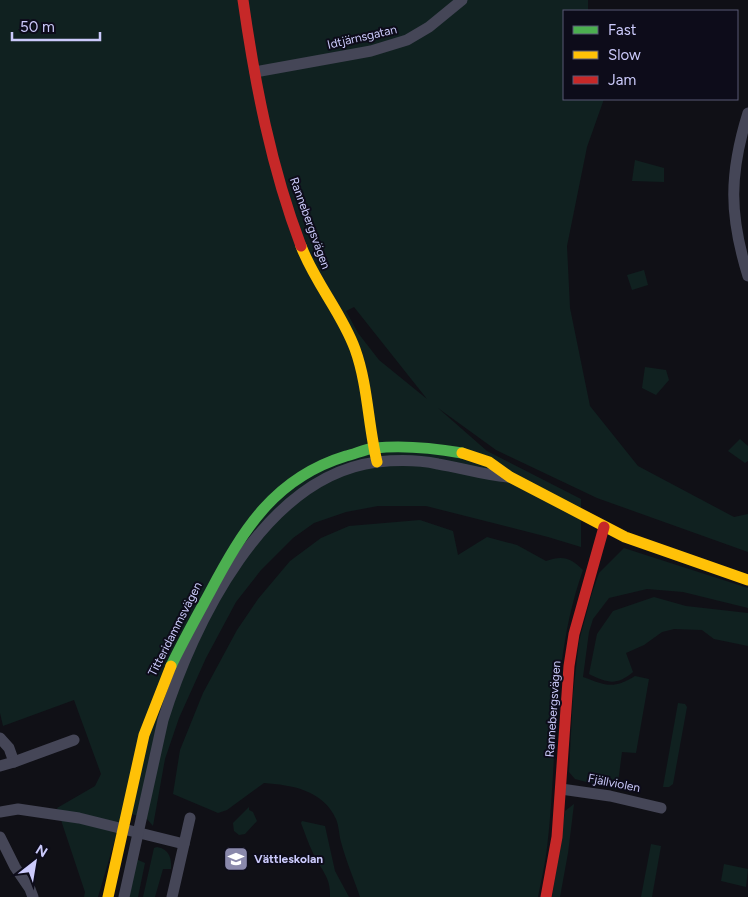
<svg xmlns="http://www.w3.org/2000/svg" width="748" height="897" viewBox="0 0 748 897" font-family="Figtree,sans-serif">
	<style>
		.green { fill: #102120; fill-rule: evenodd }
		.lines { fill: none; stroke-linecap: round; stroke-linejoin: round }
		.street { stroke: #454657; stroke-width: 11 }
		.fast { stroke: #4caf50; stroke-width: 11 }
		.slow { stroke: #ffc107; stroke-width: 11 }
		.jam { stroke: #c62828; stroke-width: 11 }
		.labels { text-anchor: middle; dominant-baseline: central; stroke-width: 4; stroke-linejoin: round; paint-order: stroke }
		.street-label { font-size: 12px; fill: #cbcafb; stroke: #0d0c1a }
		.poi-label { font-size: 12px; font-weight: bold; fill: #cbcafb; stroke: #0d0c1a; text-anchor: start }
	</style>
	<rect width="100%" height="100%" fill="#101016"/>
	<g class="green">
		<path d="M 0,0 L 588,0 L 588,11 L 564,11 L 564,99 L 604,99 L 587,147 L 567,246 L 570,308 L 590,406 L 638,466 L 734,517 L 748,514 L 748,552 L 597,498 L 496,450 L 438,408 L 487,451 L 581,499 L 581,547 L 548,537 L 426,506 L 378,506 L 346,512 L 314,523 L 293,538 L 261,570 L 236,602 L 206,658 L 179,718 L 165,759 L 153,826 L 146,818 L 123,812 L 98,897 L 84,897 L 85,892 L 57,808 L 95,786 L 101,774 L 74,700 L 3,726 L 0,713 ZM 354,307 L 427,399 L 379,360 L 358,333 L 346,311 Z"/>
		<path d="M 635,160 L 664,168 L 664,182 L 632,181 Z"/>
		<path d="M 644,270 L 648,285 L 632,290 L 627,275 Z"/>
		<path d="M 645,367 L 666,370 L 669,380 L 656,395 L 642,388 Z"/>
		<path d="M 740,439 L 748,446 L 748,461 L 745,463 L 728,451 Z"/>
		<path d="M 420,520 L 453,531 L 458,555 L 487,537 L 517,545 L 546,561 C 563,555 571,558 583,570 C 551,659 558,756 547,848 C 545,865 541,881 538,897 L 360,897 C 354,879 346,861 341,842 C 339,835 339,826 336,819 C 323,790 292,785 264,783 L 227,810 L 218,813 L 173,794 L 180,750 L 203,693 L 237,630 L 258,599 L 290,561 L 321,538 L 349,526 Z"/>
		<path d="M 624,548 L 748,588 L 748,608 L 683,592 L 647,589 L 609,598 L 593,619 L 589,632 L 583,677 C 605,685 613,690 635,676 L 649,679 L 636,753 L 622,752 L 617,790 L 575,779 L 569,772 L 573,694 L 579,641 L 592,593 L 599,573 Z"/>
		<path d="M 654,597 L 686,606 L 748,613 L 748,646 L 714,639 L 702,630 L 674,629 L 662,632 L 644,645 L 626,653 L 633,672 C 616,686 608,683 589,674 L 597,634 L 613,611 Z"/>
		<path d="M 678,703 L 685,704 L 687,707 L 673,784 L 669,787 L 663,787 Z"/>
		<path d="M 574,804 L 568,853 L 560,897 L 552,897 L 565,811 Z"/>
		<path d="M 249,807 L 249,810 L 253,812 L 257,821 L 245,834 L 239,835 L 234,831 L 233,823 Z"/>
		<path d="M 302,821 L 325,826 L 335,871 L 349,897 L 330,897 C 331,877 321,870 313,853 C 308,843 305,833 301,823 Z"/>
		<path d="M 651,844 L 661,846 L 652,897 L 641,897 Z"/>
		<path d="M 157,847 C 169,849 172,858 171,869 L 163,869 L 155,897 L 143,897 L 154,848 Z"/>
		<path d="M 136,859 L 145,863 L 138,897 L 129,897 Z"/>
		<path d="M 724,864 L 748,869 L 746,887 L 721,881 Z"/>
	</g>
	<g class="lines">
		<g class="street">
			<path d="M 255,72 L 371,51 L 407,40 L 429,27 L 462,0"/>
			<path d="M 748,113 C 729,174 729,215 748,276"/>
			<path d="M 0,738 L 9,748 L 14,762"/>
			<path d="M 0,766 L 14,762 L 74,740"/>
			<path d="M 561,789 L 610,796 L 661,808"/>
			<path d="M 0,812 L 18,809 L 79,818 L 184,844"/>
			<path d="M 0,837 L 15,867 L 30,889 L 33,897"/>
			<path d="M 124,897 L 163,720 C 193,624 264,476 377,462 C 396,460 419,460 438,464 C 462,468 483,475 508,477"/>
			<path d="M 172,897 L 190,818"/>
		</g>
		<path class="fast" d="M 171,666 C 183,641 197,616 210,592 C 243,530 274,478 346,456 C 355,454 365,449 375,448 C 404,445 433,448 462,453"/>
		<g class="slow">
			<path d="M 301,246 C 315,283 342,313 355,349 C 368,385 368,425 377,462"/>
			<path d="M 462,453 L 489,462 L 510,477 L 625,537 L 748,580"/>
			<path d="M 108,897 L 144,735 L 171,666"/>
		</g>
		<g class="jam">
			<path d="M 243,0 C 255,84 271,167 301,246"/>
			<path d="M 546,897 L 557,837 L 569,666 L 574,634 L 604,527"/>
		</g>
	</g>
	<defs>
		<symbol id="school-square" viewBox="-11 -11 22 22"><rect x="-9" y="-9" width="18" height="18" rx="4" fill="#8a89ab" stroke="#0d0c1a"/><path d="M0-5L7-2L0 1L-7-2ZM-4 1L0 2.5L4 1V4Q0 6-4 4Z" fill="#fff"/></symbol>
	</defs>
	<g fill-rule="evenodd">
		<use href="#school-square" x="222" y="845" width="28" height="28"/>
	</g>
	<g class="labels">
		<g class="street-label">
			<text transform="translate(362 37) rotate(-13)">Idtjärnsgatan</text>
			<text transform="translate(310 223) rotate(70)">Rannebergsvägen</text>
			<text transform="translate(175 629) rotate(-63)">Titteridammsvägen</text>
			<text transform="translate(553 709) rotate(-86)">Rannebergsvägen</text>
			<text transform="translate(614 783) rotate(11)">Fjällviolen</text>
		</g>
		<g class="poi-label">
			<text x="254" y="859">Vättleskolan</text>
		</g>
	</g>
	<rect x="563" y="10" width="175" height="90" fill="#0d0c1a" stroke="#595874"/>
	<rect x="573" y="26" width="25" height="8" fill="#4caf50" stroke="#595874"/>
	<text x="608" y="35" font-size="15" fill="#cbcafb">Fast</text>
	<rect x="573" y="51" width="25" height="8" fill="#ffc107" stroke="#595874"/>
	<text x="608" y="60" font-size="15" fill="#cbcafb">Slow</text>
	<rect x="573" y="76" width="25" height="8" fill="#c62828" stroke="#595874"/>
	<text x="608" y="85" font-size="15" fill="#cbcafb">Jam</text>
	<g transform="translate(35 862) rotate(31)" stroke="#0d0c1a" stroke-width="4" paint-order="stroke">
	<path d="M0-4L9 19L0 12L-9 19Z" fill="#cbcafb"/>
	<text y="-8" font-size="14" font-weight="bold" text-anchor="middle" fill="#cbcafb">N</text>
	</g>
	<path d="M12 32v8h88v-8" fill="none" stroke="#cbcafb" stroke-width="2.5"/>
	<text x="20" y="32" font-size="15" fill="#cbcafb" stroke="#0d0c1a" stroke-width="4" paint-order="stroke">50 m</text>
</svg>
